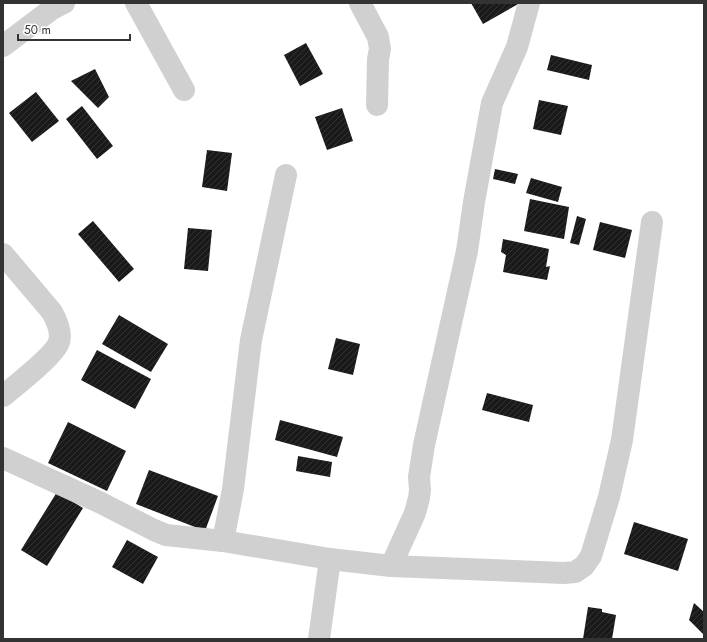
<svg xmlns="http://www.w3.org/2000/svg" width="707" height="642" viewBox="0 0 707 642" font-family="Jost,sans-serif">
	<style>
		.building { fill: url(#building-hatch) }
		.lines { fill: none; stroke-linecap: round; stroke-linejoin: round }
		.minor { stroke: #d0d0d0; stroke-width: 22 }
	</style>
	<defs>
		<pattern id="building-hatch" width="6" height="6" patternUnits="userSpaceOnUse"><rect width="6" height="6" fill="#1a1a1a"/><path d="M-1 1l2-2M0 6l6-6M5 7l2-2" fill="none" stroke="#333"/></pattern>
	</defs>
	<rect width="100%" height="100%" fill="#fff"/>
	<g class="building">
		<path d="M 471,3 L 520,3 L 483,24 Z"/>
		<path d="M 306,43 L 323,74 L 300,86 L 284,55 Z"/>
		<path d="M 551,55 L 592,65 L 589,80 L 547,70 Z"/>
		<path d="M 95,69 L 109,97 L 98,108 L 71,81 Z"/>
		<path d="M 36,92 L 59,121 L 32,142 L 9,113 Z"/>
		<path d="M 539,100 L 568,106 L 561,135 L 533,129 Z"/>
		<path d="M 82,106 L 113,146 L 97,159 L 66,119 Z"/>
		<path d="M 342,108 L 353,141 L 327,150 L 315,117 Z"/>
		<path d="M 207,150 L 232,153 L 227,191 L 202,187 Z"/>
		<path d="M 495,169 L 518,174 L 515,184 L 493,179 Z"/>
		<path d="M 531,178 L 562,187 L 558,202 L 526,193 Z"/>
		<path d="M 530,199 L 569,207 L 564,239 L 524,231 Z"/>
		<path d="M 577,216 L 586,219 L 579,245 L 570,243 Z"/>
		<path d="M 93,221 L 134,269 L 119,282 L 78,234 Z"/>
		<path d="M 600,222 L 632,230 L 625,258 L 593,250 Z"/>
		<path d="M 188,228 L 212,230 L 208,271 L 184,269 Z"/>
		<path d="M 503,239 L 549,249 L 546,267 L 550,266 L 547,280 L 503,272 L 506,255 L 501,252 Z"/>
		<path d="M 119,315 L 168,344 L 151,372 L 102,344 Z"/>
		<path d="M 336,338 L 360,344 L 353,375 L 328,369 Z"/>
		<path d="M 97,350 L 151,379 L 135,409 L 81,380 Z"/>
		<path d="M 487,393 L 533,405 L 529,422 L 482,410 Z"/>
		<path d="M 280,420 L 343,437 L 337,457 L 275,440 Z"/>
		<path d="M 68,422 L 126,451 L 107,491 L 48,463 Z"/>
		<path d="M 298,456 L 332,462 L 330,477 L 296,471 Z"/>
		<path d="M 149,470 L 218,496 L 205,531 L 136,504 Z"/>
		<path d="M 57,492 L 83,508 L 47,566 L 21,550 Z"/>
		<path d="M 634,522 L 688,539 L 678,571 L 624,554 Z"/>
		<path d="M 127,540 L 158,557 L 143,584 L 112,567 Z"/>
		<path d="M 694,603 L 704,612 L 704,635 L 689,620 Z"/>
		<path d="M 588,607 L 602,609 L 602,612 L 616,615 L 612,639 L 583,639 Z"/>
	</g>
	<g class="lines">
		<g class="minor">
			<path d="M 136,3 L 184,90"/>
			<path d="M 360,3 L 378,37 L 380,49 L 378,59 L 377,105"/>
			<path d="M 3,46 L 52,9 L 64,3"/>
			<path d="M 3,254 L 52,312 C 57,321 62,332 59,342 C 55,355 15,386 3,396"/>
			<path d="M 3,458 L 99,502 L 154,530 L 166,535 L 223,541 L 330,559 L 319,639"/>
			<path d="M 223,541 L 233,489 L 251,340 L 286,175"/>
			<path d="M 330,559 L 391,566 L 564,573 L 575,572 L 584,566 L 591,556 L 609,497 L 622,440 L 652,222"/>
			<path d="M 391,566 L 415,513 L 419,498 L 420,490 L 419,477 L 424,445 L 467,251 L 474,202 L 492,103 L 517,47 L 529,3"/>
		</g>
	</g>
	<rect width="707" height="642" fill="none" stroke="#333333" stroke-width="8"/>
	<path d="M18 34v6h112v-6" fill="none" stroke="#333333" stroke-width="2"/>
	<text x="24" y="34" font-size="12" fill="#333333" stroke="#ffffff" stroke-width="3" paint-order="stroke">50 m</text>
</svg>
